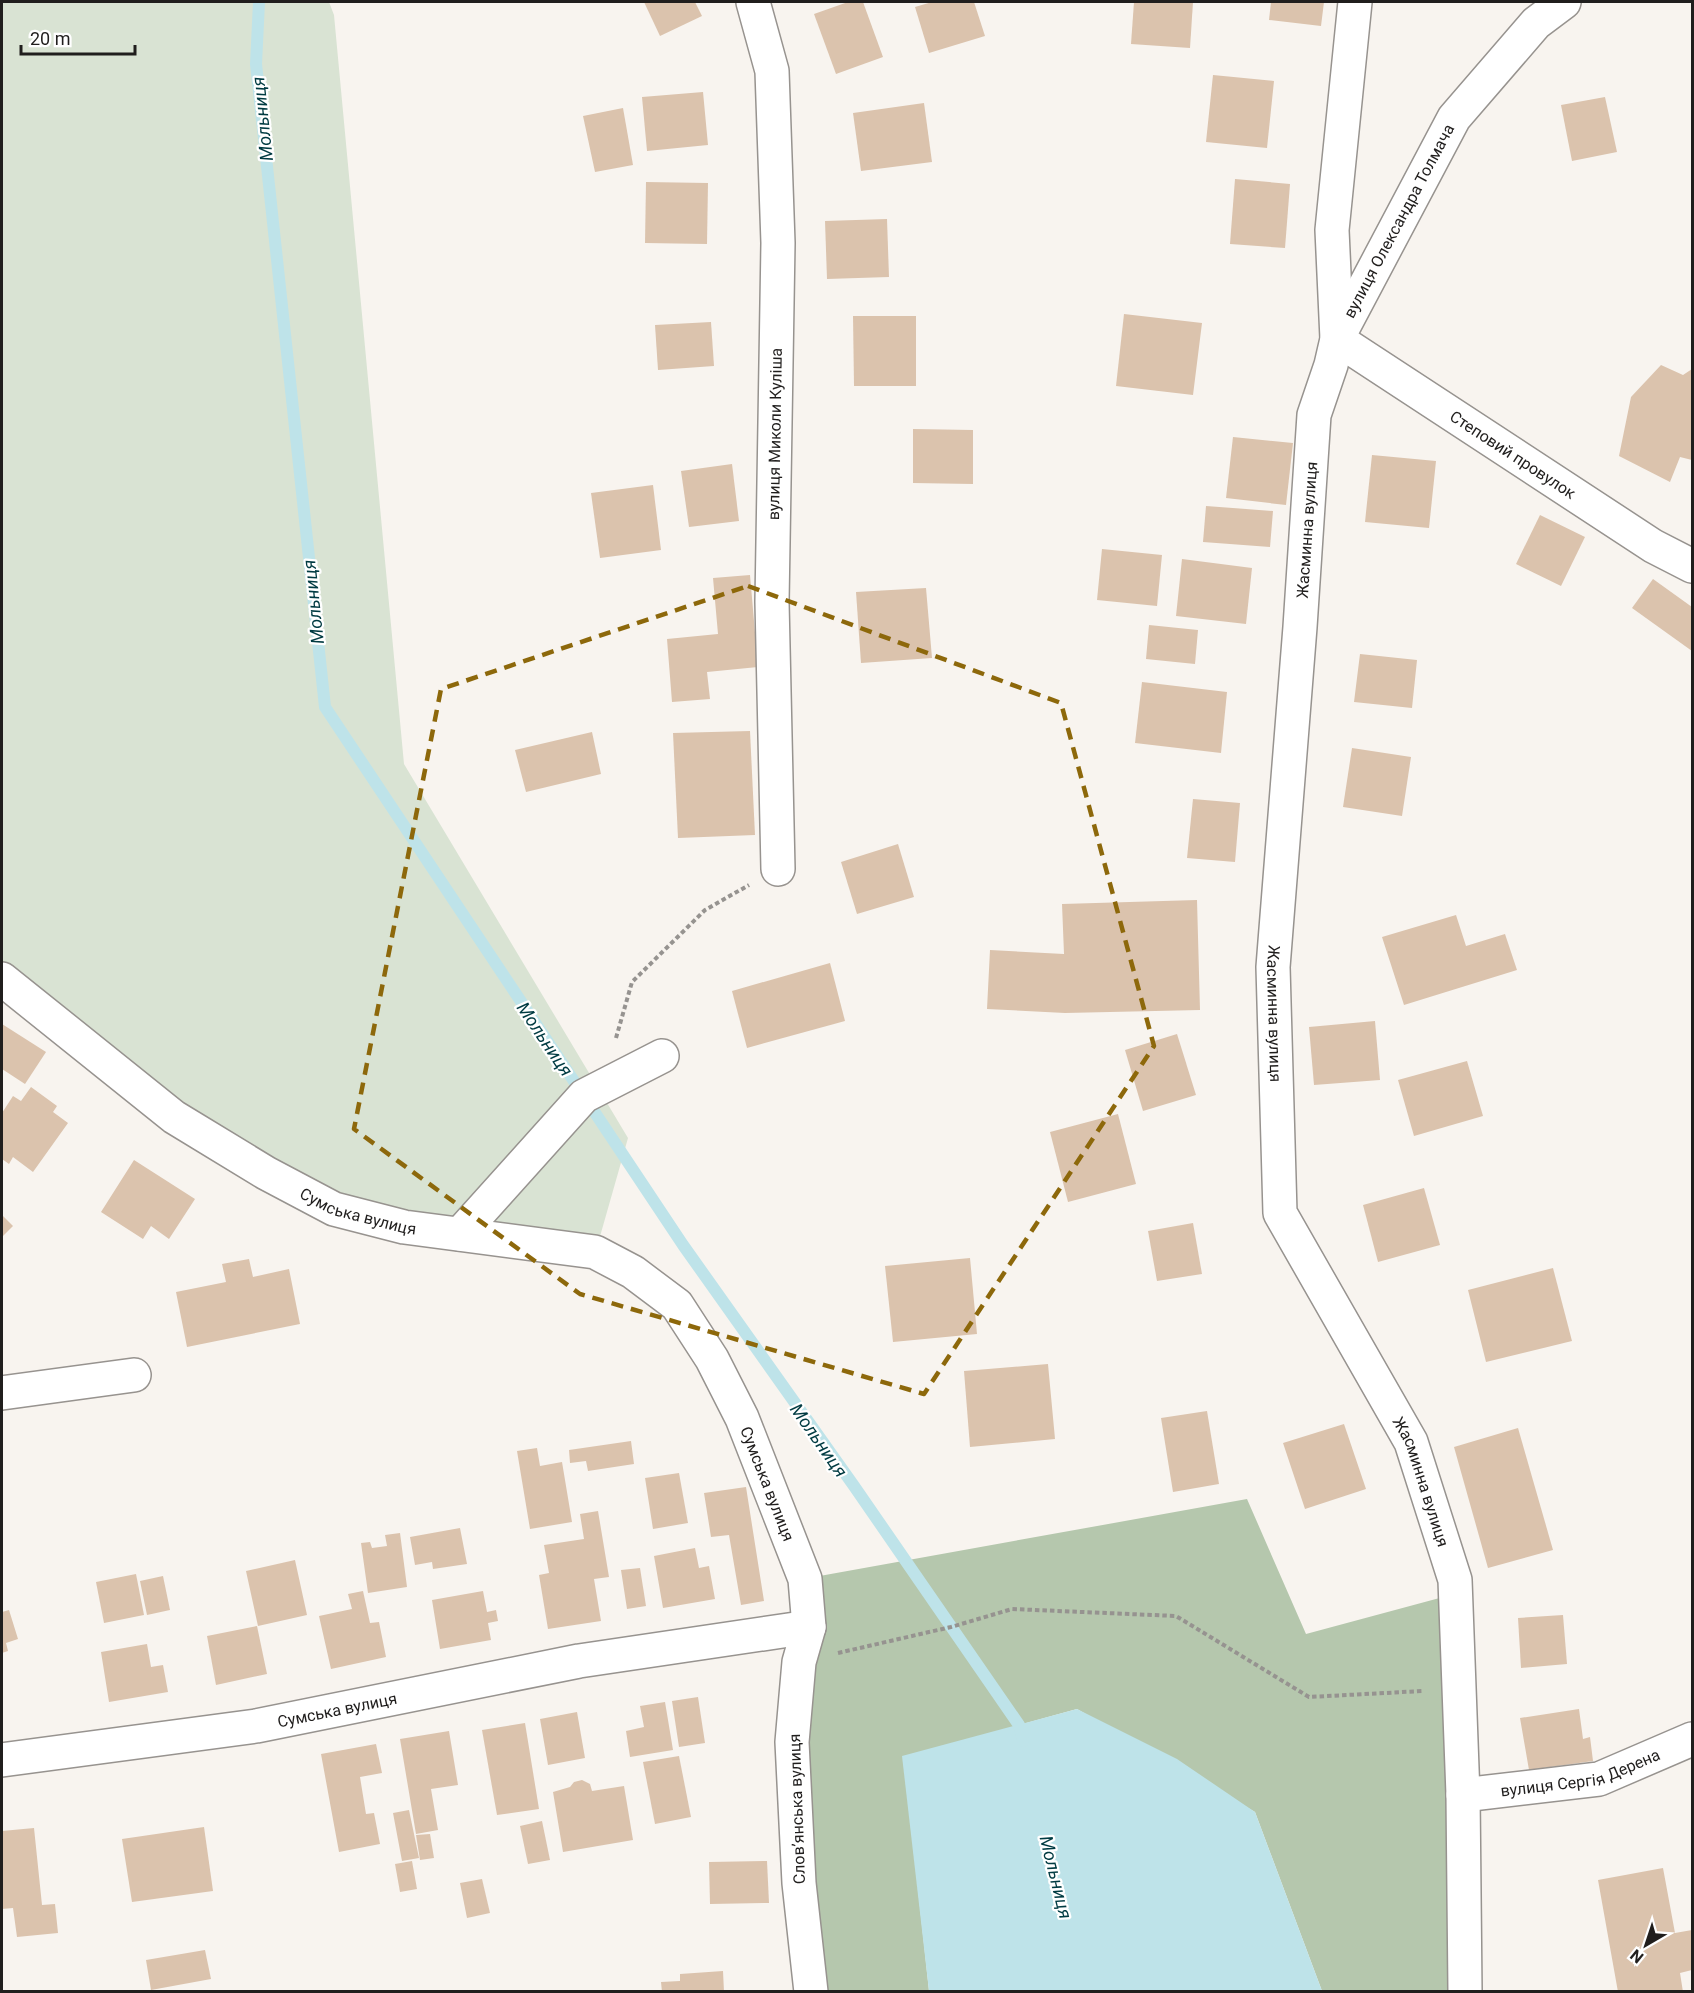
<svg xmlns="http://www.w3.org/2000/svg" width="1694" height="1993" viewBox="0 0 1694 1993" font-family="Roboto,sans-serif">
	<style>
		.green { fill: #d9e3d3 }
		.forest { fill: #b5c7ad }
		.water { fill: #bee3e9 }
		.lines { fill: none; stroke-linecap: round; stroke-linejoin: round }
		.stream { stroke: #bee3e9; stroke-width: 12 }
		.building { fill: #dbc3ad }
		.minor-casing { stroke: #97938f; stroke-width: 36 }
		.path { stroke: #969390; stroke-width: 4; stroke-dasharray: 4.5 3; stroke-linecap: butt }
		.minor { stroke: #fff; stroke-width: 33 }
		.marked { fill: none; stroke: #8d680b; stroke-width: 4.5; stroke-dasharray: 12 8; stroke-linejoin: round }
		.labels { text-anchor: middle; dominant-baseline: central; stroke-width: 4.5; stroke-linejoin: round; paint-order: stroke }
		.street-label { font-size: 16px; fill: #201e1d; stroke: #fff }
		.water-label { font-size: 18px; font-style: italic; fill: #003b42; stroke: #fff }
	</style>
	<rect width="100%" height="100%" fill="#f8f4ef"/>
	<path class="green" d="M 2,2 L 329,2 L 334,15 L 404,764 L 628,1138 L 595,1254 L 335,1210 L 2,980 Z"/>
	<path class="forest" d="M 1247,1499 L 1306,1634 L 1447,1596 L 1468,1991 L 1322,1991 L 1255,1812 L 1077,1709 L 1019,1725 L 918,1889 L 929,1991 L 810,1991 L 803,1579 Z"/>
	<path class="water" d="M 1077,1709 L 1177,1759 L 1255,1812 L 1322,1991 L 929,1991 L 902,1756 Z"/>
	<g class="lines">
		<path class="stream" d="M 259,2 L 256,64 L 325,707 L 683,1245 L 854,1486 L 1019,1725 L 1023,1741"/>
	</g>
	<g class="building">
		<path d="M 644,2 L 695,2 L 702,16 L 660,36 Z"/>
		<path d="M 848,2 L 863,2 L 883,57 L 836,74 L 814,14 Z"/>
		<path d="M 932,2 L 974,2 L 985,36 L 929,53 L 915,7 Z"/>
		<path d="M 1134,2 L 1193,2 L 1190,48 L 1131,44 Z"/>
		<path d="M 1271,2 L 1324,2 L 1321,26 L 1269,20 Z"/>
		<path d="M 1213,75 L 1274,81 L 1267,148 L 1206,142 Z"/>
		<path d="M 703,92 L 708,145 L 647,151 L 642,97 Z"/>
		<path d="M 1605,97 L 1617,152 L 1572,161 L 1561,105 Z"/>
		<path d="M 924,103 L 932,162 L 861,171 L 853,113 Z"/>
		<path d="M 623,108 L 633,165 L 595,172 L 583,116 Z"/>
		<path d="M 1235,179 L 1290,184 L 1285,248 L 1230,244 Z"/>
		<path d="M 646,182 L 708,183 L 707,244 L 645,243 Z"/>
		<path d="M 887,219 L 889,277 L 827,279 L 825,221 Z"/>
		<path d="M 1124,314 L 1202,323 L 1193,395 L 1116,386 Z"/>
		<path d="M 853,316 L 916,316 L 916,386 L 854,386 Z"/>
		<path d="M 711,322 L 714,366 L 658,370 L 655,325 Z"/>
		<path d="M 1661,365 L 1683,375 L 1692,369 L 1692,460 L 1680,457 L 1670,482 L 1619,456 L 1631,397 Z"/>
		<path d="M 913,429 L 973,430 L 973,484 L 913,483 Z"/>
		<path d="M 1233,437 L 1293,443 L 1286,505 L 1226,498 Z"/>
		<path d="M 1372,455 L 1436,461 L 1429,528 L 1365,522 Z"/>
		<path d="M 732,464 L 739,521 L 689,527 L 681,471 Z"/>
		<path d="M 653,485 L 661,550 L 600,558 L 591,493 Z"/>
		<path d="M 1206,506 L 1273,511 L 1270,547 L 1203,542 Z"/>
		<path d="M 1540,515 L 1585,537 L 1561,586 L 1516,564 Z"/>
		<path d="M 1102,549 L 1162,555 L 1157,606 L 1097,600 Z"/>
		<path d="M 1182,559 L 1252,568 L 1246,624 L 1176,616 Z"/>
		<path d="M 750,575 L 758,667 L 707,672 L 710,699 L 672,702 L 667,639 L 718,634 L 713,578 Z"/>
		<path d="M 1653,579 L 1692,607 L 1692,651 L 1632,608 Z"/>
		<path d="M 926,588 L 932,658 L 861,663 L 856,592 Z"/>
		<path d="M 1149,625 L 1198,630 L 1195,664 L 1146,659 Z"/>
		<path d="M 1360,654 L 1417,660 L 1412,708 L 1354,702 Z"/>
		<path d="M 1142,682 L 1227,692 L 1221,753 L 1135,743 Z"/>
		<path d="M 750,731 L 755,835 L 678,838 L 673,733 Z"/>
		<path d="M 592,732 L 601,774 L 526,792 L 515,750 Z"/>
		<path d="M 1352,748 L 1411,757 L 1402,816 L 1343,807 Z"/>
		<path d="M 1193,799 L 1240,803 L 1235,862 L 1187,858 Z"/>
		<path d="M 898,844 L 914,897 L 857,914 L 841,862 Z"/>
		<path d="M 1197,900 L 1200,1010 L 1065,1013 L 987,1009 L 990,950 L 1064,954 L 1062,904 Z"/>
		<path d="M 1456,915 L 1466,946 L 1505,934 L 1517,970 L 1404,1005 L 1382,937 Z"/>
		<path d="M 830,963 L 845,1021 L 747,1048 L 732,991 Z"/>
		<path d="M 1375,1021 L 1380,1080 L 1314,1085 L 1309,1027 Z"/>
		<path d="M 2,1024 L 46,1052 L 25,1084 L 2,1069 Z"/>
		<path d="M 1177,1034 L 1196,1095 L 1143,1111 L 1125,1050 Z"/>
		<path d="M 1467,1061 L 1483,1116 L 1414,1136 L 1398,1080 Z"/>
		<path d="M 31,1087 L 57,1106 L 53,1112 L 68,1123 L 33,1172 L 13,1157 L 9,1164 L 2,1159 L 2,1113 L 13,1096 L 21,1101 Z"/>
		<path d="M 1118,1114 L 1136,1184 L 1068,1202 L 1050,1132 Z"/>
		<path d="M 134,1160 L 195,1199 L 169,1239 L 151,1226 L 143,1239 L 101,1212 Z"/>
		<path d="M 1424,1188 L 1440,1245 L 1378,1262 L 1363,1205 Z"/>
		<path d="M 2,1215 L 13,1226 L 2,1237 Z"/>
		<path d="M 1193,1223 L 1202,1274 L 1157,1281 L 1148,1231 Z"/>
		<path d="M 970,1258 L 977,1334 L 893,1342 L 885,1266 Z"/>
		<path d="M 249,1259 L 253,1277 L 289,1269 L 300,1324 L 187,1347 L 176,1292 L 226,1282 L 222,1264 Z"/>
		<path d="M 1553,1268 L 1572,1341 L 1486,1362 L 1468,1290 Z"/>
		<path d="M 1048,1364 L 1055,1439 L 970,1447 L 964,1371 Z"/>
		<path d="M 1207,1411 L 1219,1484 L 1173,1492 L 1161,1418 Z"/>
		<path d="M 1344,1424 L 1366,1489 L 1305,1509 L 1283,1443 Z"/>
		<path d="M 1518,1428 L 1553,1550 L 1488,1568 L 1454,1447 Z"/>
		<path d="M 631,1441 L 634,1464 L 588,1471 L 586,1461 L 570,1463 L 569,1450 Z"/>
		<path d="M 537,1448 L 540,1466 L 562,1462 L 572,1522 L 530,1529 L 517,1451 Z"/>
		<path d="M 679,1473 L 688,1523 L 653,1529 L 645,1478 Z"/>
		<path d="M 746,1487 L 764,1601 L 741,1605 L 729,1535 L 711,1537 L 704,1493 Z"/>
		<path d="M 598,1511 L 609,1577 L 594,1579 L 601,1621 L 548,1629 L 539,1575 L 549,1573 L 544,1545 L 584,1539 L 580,1514 Z"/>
		<path d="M 460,1528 L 467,1564 L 433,1569 L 432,1562 L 415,1565 L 410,1537 Z"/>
		<path d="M 400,1533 L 407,1587 L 368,1593 L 361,1543 L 370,1542 L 372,1548 L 387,1546 L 385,1535 Z"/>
		<path d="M 695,1548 L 699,1568 L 709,1566 L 715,1599 L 663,1608 L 654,1556 Z"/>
		<path d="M 295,1560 L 307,1615 L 258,1626 L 246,1571 Z"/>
		<path d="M 640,1568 L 646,1606 L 627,1609 L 621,1570 Z"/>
		<path d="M 136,1574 L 144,1615 L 104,1623 L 96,1582 Z"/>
		<path d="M 163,1576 L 170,1610 L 147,1615 L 140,1581 Z"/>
		<path d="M 363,1591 L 370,1623 L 379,1622 L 386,1657 L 331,1669 L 319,1616 L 352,1609 L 348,1594 Z"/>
		<path d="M 483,1591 L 487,1612 L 496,1610 L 498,1621 L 488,1623 L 491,1640 L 440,1649 L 432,1600 Z"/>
		<path d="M 9,1610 L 18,1639 L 6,1643 L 8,1651 L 2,1653 L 2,1612 Z"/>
		<path d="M 1563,1615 L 1567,1664 L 1521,1668 L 1518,1618 Z"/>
		<path d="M 257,1626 L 267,1674 L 216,1685 L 207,1636 Z"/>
		<path d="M 147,1644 L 151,1667 L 163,1665 L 168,1692 L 109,1702 L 101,1652 Z"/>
		<path d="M 698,1697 L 705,1743 L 679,1747 L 672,1701 Z"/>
		<path d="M 665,1702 L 673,1750 L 630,1757 L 626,1731 L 644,1727 L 640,1706 Z"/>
		<path d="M 1579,1709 L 1583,1739 L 1590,1737 L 1593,1761 L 1529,1770 L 1520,1718 Z"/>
		<path d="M 577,1712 L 585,1758 L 548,1765 L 540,1719 Z"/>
		<path d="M 525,1723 L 539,1809 L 497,1815 L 482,1730 Z"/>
		<path d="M 449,1731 L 458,1785 L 431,1789 L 438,1830 L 416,1834 L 400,1739 Z"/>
		<path d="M 376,1744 L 382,1773 L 360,1777 L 366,1814 L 374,1813 L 380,1844 L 339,1852 L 321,1754 Z"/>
		<path d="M 679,1756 L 691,1817 L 655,1824 L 643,1762 Z"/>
		<path d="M 582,1780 L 590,1784 L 592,1791 L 624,1786 L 633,1840 L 563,1852 L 553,1792 L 570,1787 L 574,1782 Z"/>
		<path d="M 409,1810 L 419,1858 L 402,1861 L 393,1813 Z"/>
		<path d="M 542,1821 L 550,1860 L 528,1864 L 520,1826 Z"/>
		<path d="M 204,1827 L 213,1891 L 132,1902 L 122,1839 Z"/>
		<path d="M 34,1828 L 42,1905 L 55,1904 L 58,1933 L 17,1937 L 13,1908 L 2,1909 L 2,1831 Z"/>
		<path d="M 430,1834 L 434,1858 L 420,1860 L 416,1835 Z"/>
		<path d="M 412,1861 L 417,1889 L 400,1892 L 395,1864 Z"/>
		<path d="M 767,1861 L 769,1903 L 710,1904 L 709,1862 Z"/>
		<path d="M 1663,1868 L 1675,1933 L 1692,1930 L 1692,1970 L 1680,1973 L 1683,1992 L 1618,1992 L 1598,1880 Z"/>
		<path d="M 482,1879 L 490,1913 L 467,1918 L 460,1883 Z"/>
		<path d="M 205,1950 L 211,1979 L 151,1990 L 146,1960 Z"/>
		<path d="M 723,1971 L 724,1992 L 662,1992 L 661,1982 L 680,1981 L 680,1974 Z"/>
	</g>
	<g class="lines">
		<defs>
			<g id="minor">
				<path d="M 753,2 L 772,71 L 778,243 L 772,602 L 778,869"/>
				<path id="s1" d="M 1355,2 L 1332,230 L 1337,339 L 1331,365 L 1314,415 L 1300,627 L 1273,967 L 1280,1213 L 1411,1442 L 1455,1580 L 1463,1795 L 1465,1992"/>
				<path id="s2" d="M 1564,2 L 1536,23 L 1454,118 L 1337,339 L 1653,546 L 1692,566"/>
				<path id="s3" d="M 2,979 L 174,1117 L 266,1173 L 334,1209 L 404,1227 L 595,1252 L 633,1272 L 677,1305 L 712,1359 L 742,1418 L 805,1579 L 809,1627 L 799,1662 L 792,1742 L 799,1883 L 811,1992"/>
				<path d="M 460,1234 L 584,1096 L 662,1056"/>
				<path d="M 2,1393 L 134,1375"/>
				<path id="s4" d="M 2,1760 L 256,1726 L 579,1661 L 809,1627"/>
				<path id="s5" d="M 1463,1795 L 1599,1779 L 1692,1739"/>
			</g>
		</defs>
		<use href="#minor" class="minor-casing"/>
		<g class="path">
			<path d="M 616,1038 L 632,982 L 705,910 L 749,885"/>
			<path d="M 838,1653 L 951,1627 L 1012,1609 L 1176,1616 L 1309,1697 L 1423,1691"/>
		</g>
		<use href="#minor" class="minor"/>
	</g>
	<path class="marked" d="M 748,586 L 1061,703 L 1154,1046 L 924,1394 L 580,1294 L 354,1129 L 441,689 Z"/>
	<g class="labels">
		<g class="street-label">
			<text transform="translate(1399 221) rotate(-62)">вулиця Олександра Толмача</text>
			<text transform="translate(775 434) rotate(-89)">вулиця Миколи Куліша</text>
			<text stroke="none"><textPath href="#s2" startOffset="621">Степовий провулок</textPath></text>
			<text transform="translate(1307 530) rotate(-86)">Жасминна вулиця</text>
			<text stroke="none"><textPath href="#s1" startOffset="1018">Жасминна вулиця</textPath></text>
			<text stroke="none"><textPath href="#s3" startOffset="429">Сумська вулиця</textPath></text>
			<text stroke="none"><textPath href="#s1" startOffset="1522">Жасминна вулиця</textPath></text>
			<text stroke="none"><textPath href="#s3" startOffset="969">Сумська вулиця</textPath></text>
			<text stroke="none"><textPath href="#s4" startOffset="339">Сумська вулиця</textPath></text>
			<text stroke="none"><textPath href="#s5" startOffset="120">вулиця Сергія Дерена</textPath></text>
			<text transform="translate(797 1809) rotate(-92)">Словʼянська вулиця</text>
		</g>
		<g class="water-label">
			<text transform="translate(262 119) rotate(-96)">Мольниця</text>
			<text transform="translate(313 602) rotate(-96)">Мольниця</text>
			<text transform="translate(545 1039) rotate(56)">Мольниця</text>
			<text transform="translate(819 1440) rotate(55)">Мольниця</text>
			<text transform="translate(1056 1877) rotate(76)">Мольниця</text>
		</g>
	</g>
	<rect width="1694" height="1993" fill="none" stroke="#201e1d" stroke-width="6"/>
	<g transform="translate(1646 1945) rotate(219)" stroke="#ffffff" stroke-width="4.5" paint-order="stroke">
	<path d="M0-4.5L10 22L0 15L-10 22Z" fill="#201e1d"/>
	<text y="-9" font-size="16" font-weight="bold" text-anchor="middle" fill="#201e1d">N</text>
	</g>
	<path d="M21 45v9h114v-9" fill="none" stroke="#201e1d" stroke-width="3"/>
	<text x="30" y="45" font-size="18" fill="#201e1d" stroke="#ffffff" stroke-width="4.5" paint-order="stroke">20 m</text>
</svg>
